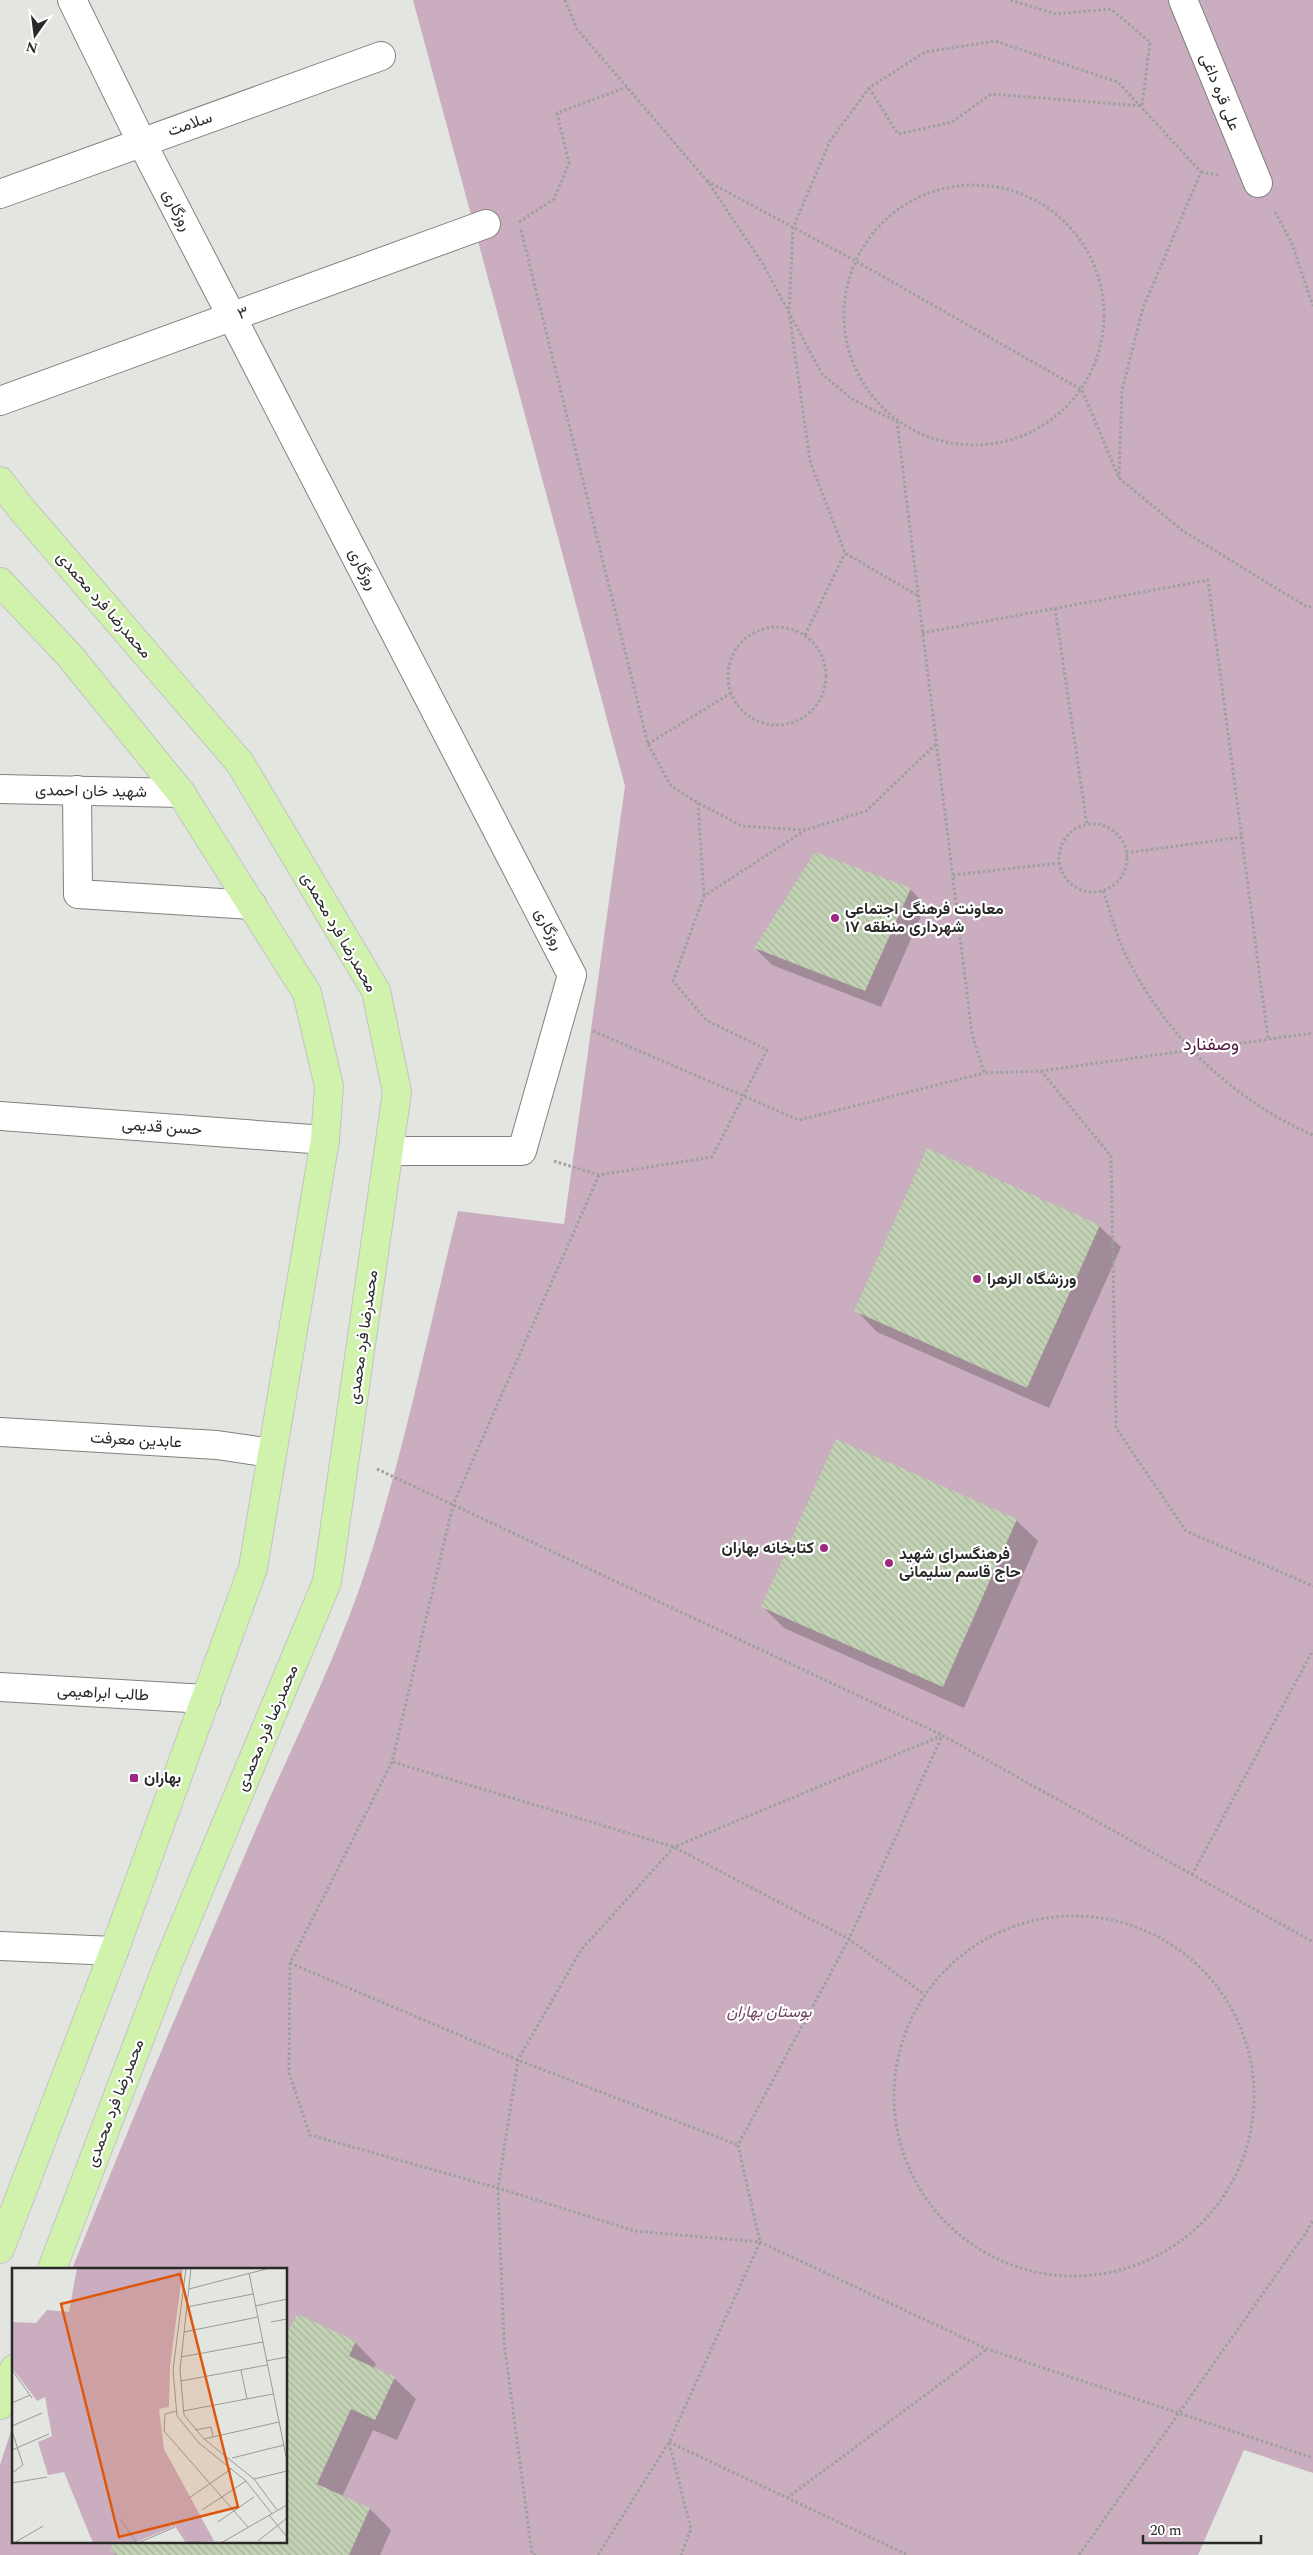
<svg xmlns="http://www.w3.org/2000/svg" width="1313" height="2555" viewBox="0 0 1313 2555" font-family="Spectral,Vazirmatn,serif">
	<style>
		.green { fill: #caaebf }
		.shadow { fill: #0003 }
		.building { fill: url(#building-back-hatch) }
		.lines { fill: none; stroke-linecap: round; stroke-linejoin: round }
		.minor-casing { stroke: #7f827d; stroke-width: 30 }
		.major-casing { stroke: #c3c3c3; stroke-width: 30 }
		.path { stroke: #9ea09c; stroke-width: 3; stroke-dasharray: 2.5 2.5; stroke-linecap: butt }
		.minor { stroke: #fff; stroke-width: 28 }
		.major { stroke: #d0f2ac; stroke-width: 28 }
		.poi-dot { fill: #a1287f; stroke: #fff; stroke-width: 2 }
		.labels { text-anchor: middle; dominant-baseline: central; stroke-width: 4.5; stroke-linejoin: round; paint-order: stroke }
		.street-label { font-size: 16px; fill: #292a28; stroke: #fff }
		.poi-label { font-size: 16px; font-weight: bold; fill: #292a28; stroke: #fff; text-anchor: start }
		.park-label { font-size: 16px; font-style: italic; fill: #6e415e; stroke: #fff }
		.neighbourhood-label { font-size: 18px; fill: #50163f; stroke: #fff }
		.inset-road { fill: none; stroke: #989a96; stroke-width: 1 }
		.view { fill: #de570d; fill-opacity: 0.15; stroke: #de570d; stroke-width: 2.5 }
		.inset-edge { fill: none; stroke: #292a28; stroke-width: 2.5 }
	</style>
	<defs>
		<pattern id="building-back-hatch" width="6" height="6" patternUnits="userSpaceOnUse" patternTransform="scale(1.25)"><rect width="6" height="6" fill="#c2d2b4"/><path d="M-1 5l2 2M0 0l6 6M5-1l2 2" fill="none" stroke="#a7b49b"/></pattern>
	</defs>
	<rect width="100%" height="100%" fill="#e2e5e0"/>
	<path class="green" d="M 413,0 L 1313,0 L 1313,2473 L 1244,2450 L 1198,2555 L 0,2555 L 0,2465 L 14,2422 L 14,2541 L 286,2541 L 286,2269 L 72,2269 C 131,2121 193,1975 256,1829 C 294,1741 339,1654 368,1563 C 405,1448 429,1328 458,1211 L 564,1224 L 625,786 Z"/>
	<g class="shadow">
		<path d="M 910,889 L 926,905 L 881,1007 L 772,965 L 755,948 Z"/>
		<path d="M 1099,1226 L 1121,1247 L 1049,1408 L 877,1332 L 856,1310 Z"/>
		<path d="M 1016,1520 L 1038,1541 L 964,1708 L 784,1628 L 763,1607 Z"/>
		<path d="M 286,2328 L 355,2342 L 376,2364 L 374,2368 L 394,2378 L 416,2399 L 397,2440 L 373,2430 L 342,2497 L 370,2509 L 391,2530 L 380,2555 L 115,2555 L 111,2551 L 286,2541 Z"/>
	</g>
	<g class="building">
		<path d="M 815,852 L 911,888 L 865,991 L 754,948 Z"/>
		<path d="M 927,1148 L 1100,1225 L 1027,1388 L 854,1311 Z"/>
		<path d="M 836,1439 L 1017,1519 L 943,1687 L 761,1607 Z"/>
		<path d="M 297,2314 L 356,2341 L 349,2356 L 395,2377 L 375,2420 L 351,2409 L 317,2484 L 370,2508 L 349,2555 L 117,2555 L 110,2551 L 114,2541 L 286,2541 L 286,2327 L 290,2328 Z"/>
	</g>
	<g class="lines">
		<defs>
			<g id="minor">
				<path d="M 72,0 L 141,141 L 572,975 L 522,1151 L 390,1151"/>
				<path d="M 1183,0 L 1258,183"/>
				<path d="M 0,194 L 381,56"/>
				<path d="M 0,401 L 486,224"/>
				<path d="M 0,789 L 181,793"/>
				<path d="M 77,790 L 78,894 L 252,905"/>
				<path d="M 0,1116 L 325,1140"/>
				<path d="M 0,1432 L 217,1445 L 271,1453"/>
				<path d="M 0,1687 L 206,1699"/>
				<path d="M 0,1946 L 114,1951"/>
			</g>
			<g id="major">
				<path d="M 0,481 L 19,506 L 240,763 L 376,991 L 397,1092 L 327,1582 L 168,1964 L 52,2269"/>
				<path d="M 0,582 L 69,655 L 181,793 L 307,993 L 329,1086 L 325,1140 L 253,1568 L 114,1951 L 0,2249"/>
				<path d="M 0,2405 L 14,2369"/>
			</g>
		</defs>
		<use href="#minor" class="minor-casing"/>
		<use href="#major" class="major-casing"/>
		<g class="path">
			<path d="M 565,0 L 577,29 L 708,182 L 763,264 L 822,374 L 852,399 L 897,422 L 972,1034 L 984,1073 L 1041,1071 L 1111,1156 L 1116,1428 L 1186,1531 L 1313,1586"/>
			<path d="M 869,88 L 898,134 L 952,122 L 991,94 L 1142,106 L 1150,42 L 1111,9 L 1056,14 L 1010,0"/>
			<path d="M 1201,172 L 1218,175"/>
			<path d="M 707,181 L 854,260 L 1082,390 L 1119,478 L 1183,531 L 1307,607 L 1313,607"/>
			<circle cx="974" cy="315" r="130"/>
			<path d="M 1275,212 L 1291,241 L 1313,306"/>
			<path d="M 519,222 L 554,199 L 569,163 L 557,113 L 627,87"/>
			<path d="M 521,230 L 648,744 L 671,786 L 698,803 L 742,826 L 805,830 L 866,811 L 937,743"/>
			<path d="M 917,595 L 845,553 L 810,461 L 789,312 L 793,228 L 830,141 L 869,88 L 925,52 L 995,41 L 1118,82 L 1201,172 L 1143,308 L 1122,390 L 1119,478"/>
			<path d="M 1055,608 L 1087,825"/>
			<circle cx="777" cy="676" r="49"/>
			<path d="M 922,633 L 1208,580 L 1268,1039"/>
			<path d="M 805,635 L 845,553"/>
			<path d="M 648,744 L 731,693"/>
			<path d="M 698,803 L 704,896"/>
			<circle cx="1093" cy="858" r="34"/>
			<path d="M 1126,853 L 1242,837"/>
			<path d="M 953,875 L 1059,863"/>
			<path d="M 1103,891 C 1110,910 1115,930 1123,949 C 1161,1031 1230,1099 1313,1135"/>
			<path d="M 593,1031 L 799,1120 L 984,1073"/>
			<path d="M 1041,1071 L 1313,1033"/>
			<path d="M 554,1161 L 599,1175 L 712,1157 L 767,1050 L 706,1020 L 673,981 L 704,896 L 804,831"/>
			<path d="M 599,1175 L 453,1505 L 392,1762 L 290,1963 L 289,2073 L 310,2135 L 498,2188 L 635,2231 L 760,2242 L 987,2349 L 1313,2458"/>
			<path d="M 377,1469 L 942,1735 L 1313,1942"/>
			<path d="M 393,1762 L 674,1847 L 849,1939 L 924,1994"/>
			<path d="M 1192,1875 L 1313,1650"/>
			<circle cx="1074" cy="2096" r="180"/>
			<path d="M 290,1963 L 518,2060 L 738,2145"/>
			<path d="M 669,2442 L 908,2555"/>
			<path d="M 669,2443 L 691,2529 L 681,2555"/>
			<path d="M 787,2498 L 987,2349"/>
			<path d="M 536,2555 L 532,2554 L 504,2342 L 498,2188 L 518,2060 L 581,1950 L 674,1847 L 941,1736"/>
			<path d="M 598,2555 L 669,2442 L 760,2242 L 738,2145 L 849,1939 L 942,1736"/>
			<path d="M 1079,2555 L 1307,2231 L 1313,2220"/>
		</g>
		<use href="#minor" class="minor"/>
		<use href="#major" class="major"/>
	</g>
	<g class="poi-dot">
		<circle cx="835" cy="918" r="5"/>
		<circle cx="977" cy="1279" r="5"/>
		<circle cx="824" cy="1548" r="5"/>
		<circle cx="889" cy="1563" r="5"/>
		<rect x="129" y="1773" width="10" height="10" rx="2.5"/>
	</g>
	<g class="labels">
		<g class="street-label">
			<text transform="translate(1220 92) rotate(68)">علی قره داغی</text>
			<text transform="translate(190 124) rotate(-19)">سلامت</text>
			<text transform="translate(177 210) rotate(63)">روزگاری</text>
			<text transform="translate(243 313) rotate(-20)">۳</text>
			<text transform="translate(363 569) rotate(63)">روزگاری</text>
			<text transform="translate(104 605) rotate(49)">محمدرضا فرد محمدی</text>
			<text transform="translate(91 791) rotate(1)">شهید خان احمدی</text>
			<text transform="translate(549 929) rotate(63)">روزگاری</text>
			<text transform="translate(339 932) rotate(60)">محمدرضا فرد محمدی</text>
			<text transform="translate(162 1127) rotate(4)">حسن قدیمی</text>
			<text transform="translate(363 1337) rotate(-82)">محمدرضا فرد محمدی</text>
			<text transform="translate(136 1440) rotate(3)">عابدین معرفت</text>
			<text transform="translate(103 1693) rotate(3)">طالب ابراهیمی</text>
			<text transform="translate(267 1728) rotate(-67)">محمدرضا فرد محمدی</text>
			<text transform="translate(115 2103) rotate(-69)">محمدرضا فرد محمدی</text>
		</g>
		<g class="poi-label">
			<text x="845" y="909">معاونت فرهنگی اجتماعی<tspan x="845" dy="18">شهرداری منطقه ۱۷</tspan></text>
			<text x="987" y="1279">ورزشگاه الزهرا</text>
			<text x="814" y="1548" text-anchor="end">کتابخانه بهاران</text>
			<text x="899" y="1554">فرهنگسرای شهید<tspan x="899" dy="18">حاج قاسم سلیمانی</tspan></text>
			<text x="144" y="1778">بهاران</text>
		</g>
		<g class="park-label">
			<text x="769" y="2012">بوستان بهاران</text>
		</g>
		<g class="neighbourhood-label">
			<text x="1211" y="1044">وصفنارد</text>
		</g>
	</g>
	<g transform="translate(12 2268)">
		<rect width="275" height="275" fill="#e2e5e0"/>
		<path d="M 65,0 L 171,0 L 158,99 L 157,139 L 147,141 L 152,181 L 202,273 L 174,275 L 163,258 L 122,275 L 81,275 L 52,204 L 36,207 L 26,174 L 40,168 L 33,129 L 25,133 L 0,100 L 0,54 L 24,55 L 35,42 L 57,44 Z" fill="#caaebf"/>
		<path class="inset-road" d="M 174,0 L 161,102 L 165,148 L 187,175 L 234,213 L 260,246M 179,0 L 168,102 L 172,147 L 192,171 L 242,211 L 265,242M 237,5 L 275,193M 177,21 L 258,0M 243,38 L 275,31M 175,39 L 241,26M 259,54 L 275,51M 172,64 L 246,49M 169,89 L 251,74M 254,93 L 275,89M 0,102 L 20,130M 229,102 L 235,131M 169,113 L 255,97M 0,135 L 18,127M 165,143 L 153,146 L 152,163 L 236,259M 171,143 L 261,126M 0,158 L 30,145M 183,162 L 199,159 L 201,169M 0,163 L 11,197 L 0,205M 192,171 L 267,154M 0,182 L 37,166M 220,190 L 272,177M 242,211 L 275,203M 0,215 L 35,209M 177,230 L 219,201M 190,242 L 234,213M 257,247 L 275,269M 108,251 L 125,275M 206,254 L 242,229M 246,273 L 275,250M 2,275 L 31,258M 126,275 L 163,259M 209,275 L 275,237"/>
		<path class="view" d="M 168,6 L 226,239 L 107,269 L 49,36 Z"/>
		<rect width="275" height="275" class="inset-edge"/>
	</g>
	<g transform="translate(35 35) rotate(194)" stroke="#ffffff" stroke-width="4" paint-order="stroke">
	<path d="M0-4L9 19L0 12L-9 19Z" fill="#292a28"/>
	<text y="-8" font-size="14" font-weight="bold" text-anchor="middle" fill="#292a28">N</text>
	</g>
	<path d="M1143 2535v8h118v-8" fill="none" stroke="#292a28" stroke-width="2.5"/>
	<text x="1150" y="2535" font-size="15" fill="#292a28" stroke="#ffffff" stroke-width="4" paint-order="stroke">20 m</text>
</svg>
